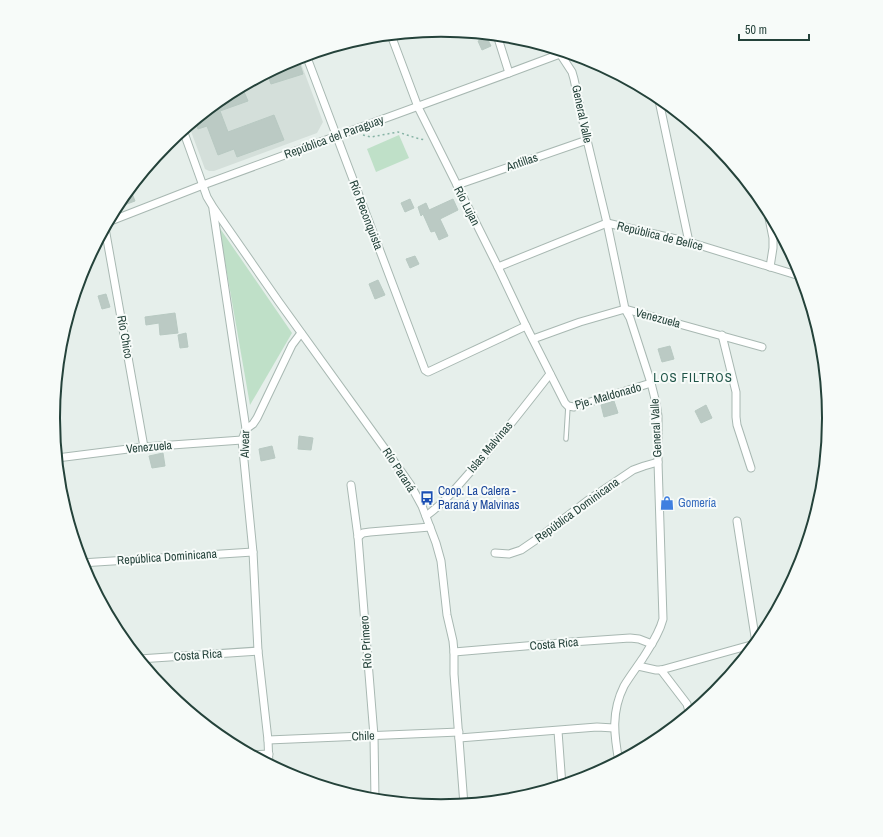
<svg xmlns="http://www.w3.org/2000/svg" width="883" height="837" viewBox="0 0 883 837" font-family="'Archivo Narrow',sans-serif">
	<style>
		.built { fill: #d4dfda }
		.green { fill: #bfe0c8 }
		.building { fill: #bbcac4; stroke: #b8c9c2 }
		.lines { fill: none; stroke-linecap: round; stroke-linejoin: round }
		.lane-casing { stroke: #a8b8b2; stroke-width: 5.5 }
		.street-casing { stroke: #a8b8b2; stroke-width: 9 }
		.path { stroke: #86b3a5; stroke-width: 1.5; stroke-dasharray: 2 3; stroke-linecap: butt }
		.lane { stroke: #fff; stroke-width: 3.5 }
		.street { stroke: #fff; stroke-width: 7 }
		.labels { text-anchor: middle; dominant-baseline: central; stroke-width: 4; stroke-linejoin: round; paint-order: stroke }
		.street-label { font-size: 12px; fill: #24423a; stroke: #f7fbf9 }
		.transit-label { font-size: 12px; fill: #164399; stroke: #f7fbf9; text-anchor: start }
		.shop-label { font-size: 12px; fill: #366cbe; stroke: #f7fbf9; text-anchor: start }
		.neighbourhood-label { font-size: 13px; letter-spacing: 1px; fill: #1f5548; stroke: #f7fbf9 }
		.rim { fill: none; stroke: #24423a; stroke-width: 2 }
	</style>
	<rect width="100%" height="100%" fill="#e6efeb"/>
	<path class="built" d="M 299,58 L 323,122 L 317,133 L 214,171 L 209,171 L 205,169 L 189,126 L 226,95 L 293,59 Z"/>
	<g class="green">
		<path d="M 399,135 L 409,158 L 376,172 L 367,149 Z"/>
		<path d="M 219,227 L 292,333 L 250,405 Z"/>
	</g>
	<g class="building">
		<path d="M 487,38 L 491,46 L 482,50 L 478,41 Z"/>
		<path d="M 298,58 L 303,74 L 271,84 L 267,73 L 278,69 L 277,68 L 293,59 Z"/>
		<path d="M 242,87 L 248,101 L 220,111 L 228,132 L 274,115 L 284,140 L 237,157 L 234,149 L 218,155 L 207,126 L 198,129 L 195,121 L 226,95 Z"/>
		<path d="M 130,188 L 135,201 L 116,208 L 119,202 Z"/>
		<path d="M 410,199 L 414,208 L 405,212 L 401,203 Z"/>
		<path d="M 453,199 L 458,210 L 440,219 L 448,236 L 439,240 L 435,231 L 431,232 L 423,214 L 421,216 L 418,207 L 426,203 L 429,210 Z"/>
		<path d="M 415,256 L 419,264 L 410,268 L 406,259 Z"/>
		<path d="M 378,280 L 385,295 L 375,299 L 369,284 Z"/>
		<path d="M 106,294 L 110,307 L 102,309 L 98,296 Z"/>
		<path d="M 175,313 L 178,333 L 160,335 L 159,323 L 146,325 L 145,317 Z"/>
		<path d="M 186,333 L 188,347 L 180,348 L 178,335 Z"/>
		<path d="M 670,346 L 674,359 L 662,362 L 658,349 Z"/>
		<path d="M 614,401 L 618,413 L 604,417 L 601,405 Z"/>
		<path d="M 706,405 L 712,418 L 701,423 L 695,411 Z"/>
		<path d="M 299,436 L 313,438 L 311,450 L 298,449 Z"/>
		<path d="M 272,446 L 275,458 L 261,461 L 259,449 Z"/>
		<path d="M 163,453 L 165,466 L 152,468 L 149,456 Z"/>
	</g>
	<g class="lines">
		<defs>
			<path id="lane" d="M 566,439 L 568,406"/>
			<g id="street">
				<path d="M 391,35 L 418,107 L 498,267 L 526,326 L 565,403 L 568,406 L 574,407 L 651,383"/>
				<path d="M 497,35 L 509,73"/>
				<path d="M 557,49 L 572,72 L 574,79 L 587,140 L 607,223 L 624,304 L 625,309 L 630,318 L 651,383 L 656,403 L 658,416 L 658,462 L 663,619 C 659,634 651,645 643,658 C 637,667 630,676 624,686 C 611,712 614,735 619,762"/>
				<path d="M 306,55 L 425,370 L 428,372 L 526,326"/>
				<path d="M 658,96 L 689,242"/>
				<path d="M 183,130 L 207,197 L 213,207 L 279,302 L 398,467 L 410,484 L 422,506 L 436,543 L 441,561 L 447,615 L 453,641 L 454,652 L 454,674 L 464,805"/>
				<path d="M 457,185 L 587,140"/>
				<path d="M 767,208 L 773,238 L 773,248 L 770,267"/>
				<path d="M 213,209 L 246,429 L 242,440 L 253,552 L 258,651 L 268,740 L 269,765"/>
				<path d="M 108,222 L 203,185 L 509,73 L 560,54 L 570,53"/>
				<path d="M 105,228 L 144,447"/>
				<path d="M 498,267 L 607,223 L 689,242 L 803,277"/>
				<path d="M 722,335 L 736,392 L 736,417 L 737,425 L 751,468"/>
				<path d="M 533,339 L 580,322 L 625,309 L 762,347"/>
				<path d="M 246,429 L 253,424 L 257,418 L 292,345 L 301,333"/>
				<path d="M 57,458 L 144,447 L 242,440"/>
				<path d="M 351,485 L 358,537 L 374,736 L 375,800"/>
				<path d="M 426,516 C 444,503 456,488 471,471 C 499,440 524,407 550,374"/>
				<path d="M 737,521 L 756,643"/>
				<path d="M 358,537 L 363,533 L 370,532 L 430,527"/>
				<path d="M 495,553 L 509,554 L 521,550 L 540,537 L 587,501 L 633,470 L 644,466 L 658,462"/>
				<path d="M 81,563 L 253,552"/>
				<path d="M 454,652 L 572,642 L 630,638 L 639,639 L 652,644"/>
				<path d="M 139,659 L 258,651"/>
				<path d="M 638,666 L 656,670 L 661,670 L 758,643"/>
				<path d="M 661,670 L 687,704 L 690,715"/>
				<path d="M 558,731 L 562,786"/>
				<path d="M 459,738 L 597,727 L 614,728"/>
				<path d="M 268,740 L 459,732"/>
				<path d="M 251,755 L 269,754"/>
			</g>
		</defs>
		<use href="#lane" class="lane-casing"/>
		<use href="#street" class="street-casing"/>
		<path class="path" d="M 363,135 L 371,137 L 398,132 L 416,138 L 425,140"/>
		<use href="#lane" class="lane"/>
		<use href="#street" class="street"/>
	</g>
	<defs>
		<symbol id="bus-bare" viewBox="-9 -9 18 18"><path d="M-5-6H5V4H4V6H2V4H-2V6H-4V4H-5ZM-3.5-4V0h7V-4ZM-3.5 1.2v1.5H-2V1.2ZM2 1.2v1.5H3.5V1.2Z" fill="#1a4fb4" stroke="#f7fbf9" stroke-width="2.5" paint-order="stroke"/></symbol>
		<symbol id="shop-bare" viewBox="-9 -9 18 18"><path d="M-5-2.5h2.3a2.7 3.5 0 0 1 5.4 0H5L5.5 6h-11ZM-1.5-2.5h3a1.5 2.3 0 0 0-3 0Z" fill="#3f7fe0" stroke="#f7fbf9" stroke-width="2.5" paint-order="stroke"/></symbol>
	</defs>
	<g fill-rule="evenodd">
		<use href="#bus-bare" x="417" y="488" width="20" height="20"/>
		<use href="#shop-bare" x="657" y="493" width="20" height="20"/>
	</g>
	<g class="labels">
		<g class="street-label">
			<text transform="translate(582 114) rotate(78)">General Valle</text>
			<text transform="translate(334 137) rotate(-20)">República del Paraguay</text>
			<text transform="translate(522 162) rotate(-19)">Antillas</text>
			<text transform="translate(467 206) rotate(63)">Río Lujan</text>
			<text transform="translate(366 215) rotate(69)">Río Reconquista</text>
			<text transform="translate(660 236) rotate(14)">República de Belice</text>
			<text transform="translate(658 318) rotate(15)">Venezuela</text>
			<text transform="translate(125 337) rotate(80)">Río Chico</text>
			<text transform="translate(608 396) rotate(-16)">Pje. Maldonado</text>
			<text transform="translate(656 428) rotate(-93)">General Valle</text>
			<text transform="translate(245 444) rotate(-89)">Alvear</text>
			<text transform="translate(149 447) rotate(-5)">Venezuela</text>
			<text transform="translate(490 447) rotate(-50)">Islas Malvinas</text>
			<text transform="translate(399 470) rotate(57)">Río Paraná</text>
			<text transform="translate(577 510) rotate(-36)">República Dominicana</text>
			<text transform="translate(167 557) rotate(-4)">República Dominicana</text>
			<text transform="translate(366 642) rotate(-94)">Río Primero</text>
			<text transform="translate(554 644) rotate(-5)">Costa Rica</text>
			<text transform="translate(198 655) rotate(-4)">Costa Rica</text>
			<text transform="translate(363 736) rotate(-2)">Chile</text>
		</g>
		<g class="transit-label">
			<text x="438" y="491">Coop. La Calera -<tspan x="438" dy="14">Paraná y Malvinas</tspan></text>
		</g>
		<g class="shop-label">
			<text x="678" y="503">Gomería</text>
		</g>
		<g class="neighbourhood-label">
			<text x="693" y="377">LOS FILTROS</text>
		</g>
	</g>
	<path d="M0 0H883V837H0ZM60 418a381 381 0 1 1 762 0a381 381 0 1 1-762 0Z" fill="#f7fbf9" fill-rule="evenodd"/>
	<path class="rim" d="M60 418a381 381 0 1 1 762 0a381 381 0 1 1-762 0Z"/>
	<path d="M739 34v6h70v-6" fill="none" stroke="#24423a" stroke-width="2"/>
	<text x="745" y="34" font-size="12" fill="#24423a" stroke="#f7fbf9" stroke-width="3" paint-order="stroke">50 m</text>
</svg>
